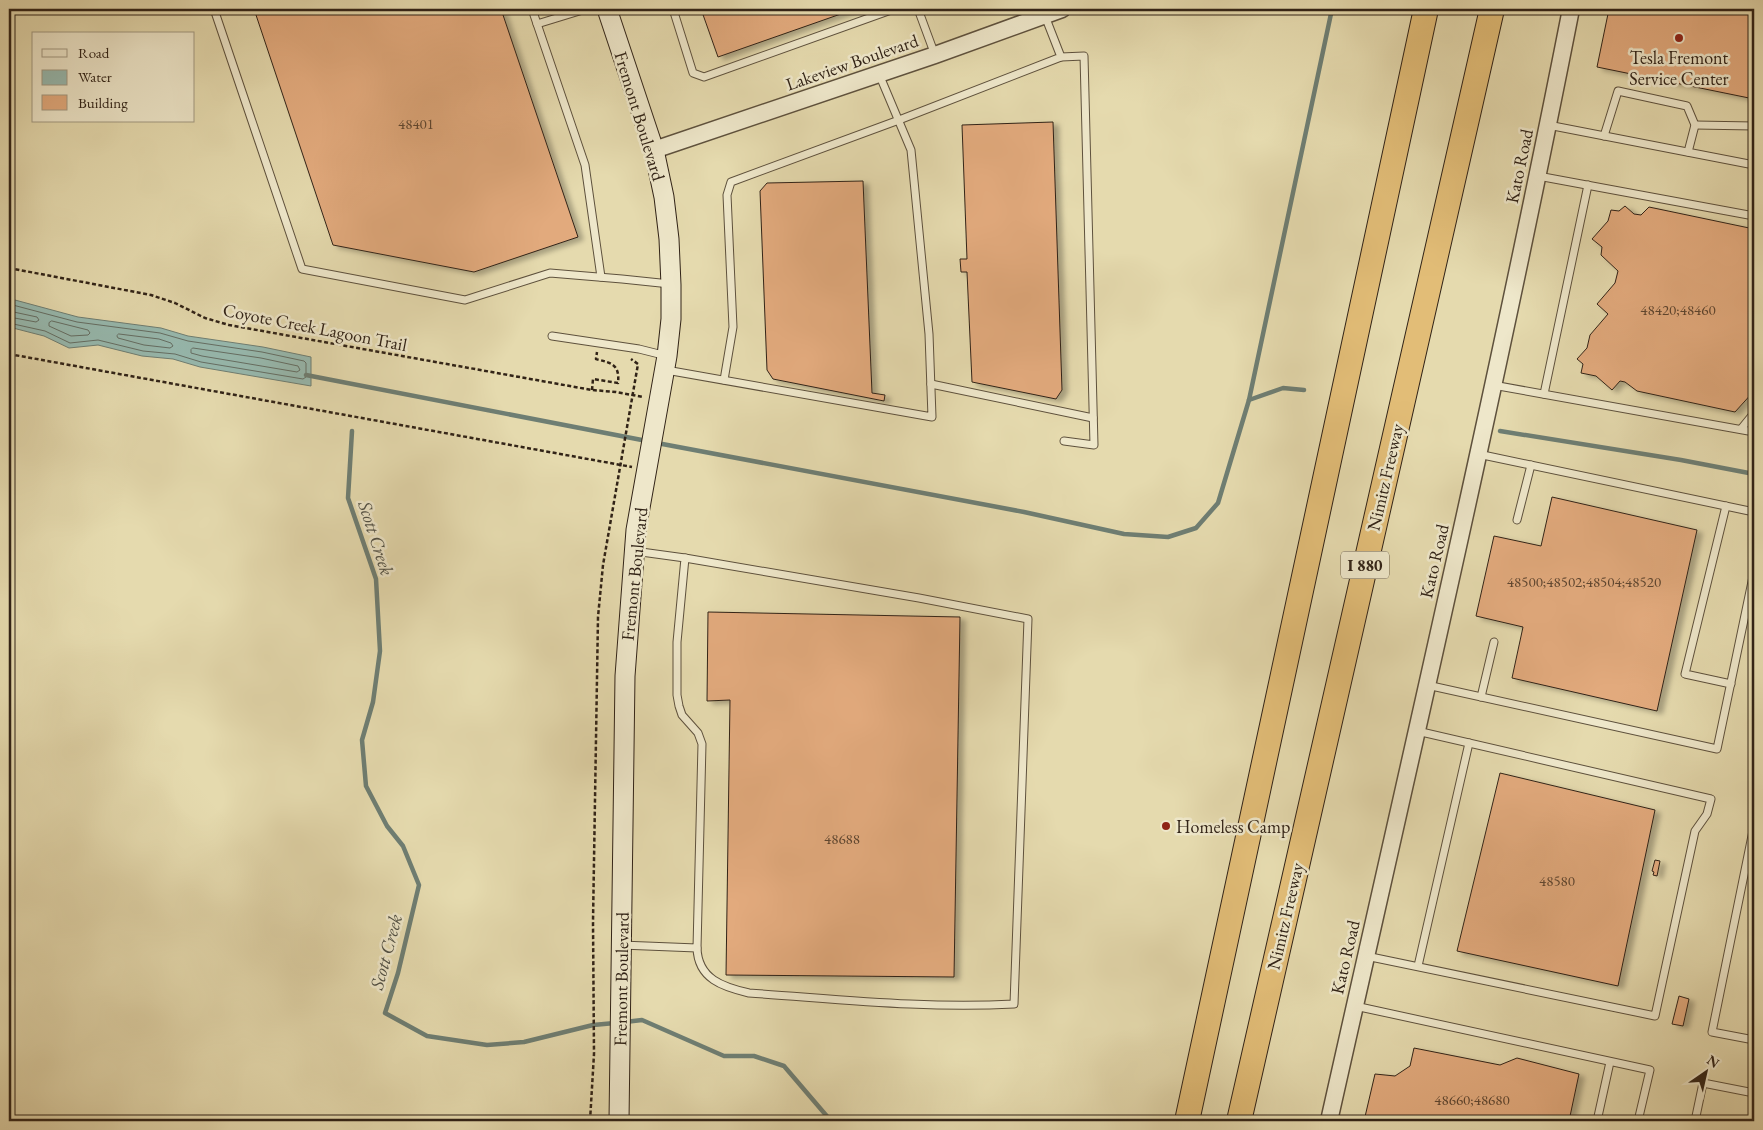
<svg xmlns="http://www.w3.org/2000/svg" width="1763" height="1130" viewBox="0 0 1763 1130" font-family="'EB Garamond',serif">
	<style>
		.water { fill: #97bab0; stroke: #6e7e73 }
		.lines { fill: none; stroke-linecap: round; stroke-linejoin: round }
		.shore { stroke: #646e64; stroke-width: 1 }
		.stream { stroke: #6e7e73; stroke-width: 4.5 }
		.building { fill: #e2aa7d; stroke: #312317; filter: url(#shadow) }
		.service-casing { stroke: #5e513d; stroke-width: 9 }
		.tertiary-casing { stroke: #5e513d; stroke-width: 19 }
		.secondary-casing { stroke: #312317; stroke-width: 21 }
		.motorway-casing { stroke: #312317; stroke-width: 26 }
		.path { stroke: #312317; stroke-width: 2.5; stroke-dasharray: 4 2.5; stroke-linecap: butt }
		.service { stroke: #eee7ca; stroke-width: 7 }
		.tertiary { stroke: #eee7ca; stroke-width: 16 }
		.secondary { stroke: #eee7ca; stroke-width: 19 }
		.motorway { stroke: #e2bd77; stroke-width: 24 }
		.poi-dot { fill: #8f2418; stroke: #eee7ca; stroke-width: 2 }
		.labels { text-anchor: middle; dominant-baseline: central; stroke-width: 5; stroke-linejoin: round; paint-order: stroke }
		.number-label { font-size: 15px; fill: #5d4530 }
		.shield { fill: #eee7ca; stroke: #6a5e4d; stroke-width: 1 }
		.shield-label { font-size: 16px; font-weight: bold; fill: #312317 }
		.poi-label { font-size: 18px; fill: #312317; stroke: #eee7ca }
		.street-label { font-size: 18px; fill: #312317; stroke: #eee7ca }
		.water-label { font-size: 19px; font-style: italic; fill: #505045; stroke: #eee7ca }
	</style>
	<defs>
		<filter id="shadow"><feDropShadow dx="5.5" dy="3" stdDeviation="2.5" flood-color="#0004"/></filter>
	</defs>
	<rect width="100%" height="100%" fill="#e5daae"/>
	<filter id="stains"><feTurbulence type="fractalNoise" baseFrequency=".004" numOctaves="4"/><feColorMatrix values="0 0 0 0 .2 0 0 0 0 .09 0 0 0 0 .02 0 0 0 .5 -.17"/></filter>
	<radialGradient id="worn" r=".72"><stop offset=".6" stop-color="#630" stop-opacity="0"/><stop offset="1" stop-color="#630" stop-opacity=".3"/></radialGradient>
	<path class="water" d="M 9,299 L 15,300 L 78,317 L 161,328 L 188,336 L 263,347 L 311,357 L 311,386 L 200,367 L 173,359 L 142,356 L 98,345 L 69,348 L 44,336 L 9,327 Z"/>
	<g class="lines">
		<g class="shore">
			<path d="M 9,304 L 77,322 L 160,333 L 188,341 L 262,352 L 304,361 L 306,363 L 306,377 L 303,379 L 201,362 L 175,354 L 143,351 L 98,340 L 70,343 L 45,331 L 9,323"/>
			<path d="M 9,311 L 37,317 L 39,320 L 36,322 L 9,317"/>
			<path d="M 52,321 L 88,330 L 90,333 L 88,335 L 71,336 L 49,326 L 49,323 Z"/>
			<path d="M 119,334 L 159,339 L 171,343 L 173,346 L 170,348 L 144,345 L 118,338 L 117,336 Z"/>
			<path d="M 193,348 L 261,358 L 298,366 L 300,370 L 297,372 L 202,356 L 191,353 L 191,350 Z"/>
		</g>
		<g class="stream">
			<path d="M 306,375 L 647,441"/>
			<path d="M 1249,400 L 1283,388 L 1304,390"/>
			<path d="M 352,431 L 348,498 L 376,579 L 380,651 L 373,702 L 362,740 L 366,786 L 387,826 L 403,846 L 419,885 L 398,973 L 385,1013 L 427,1036 L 487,1045 L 524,1042 L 593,1025 L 615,1023"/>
			<path d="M 1500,431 L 1681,460 L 1754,474"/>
			<path d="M 657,443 L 1024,512 L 1124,534 L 1168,537 L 1196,528 L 1218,503 L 1249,400 L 1332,9"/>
			<path d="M 625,1022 L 642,1020 L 724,1056 L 754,1056 L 784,1066 L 831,1121"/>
		</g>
	</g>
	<g class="building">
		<path d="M 254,9 L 501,9 L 578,237 L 474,272 L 333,245 Z"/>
		<path d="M 701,9 L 855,9 L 718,57 Z"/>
		<path d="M 1609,9 L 1754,9 L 1754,99 L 1597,67 Z"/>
		<path d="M 1053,122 L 1062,390 L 1056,399 L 972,382 L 967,272 L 961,272 L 960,259 L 967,259 L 962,125 Z"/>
		<path d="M 863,181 L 872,393 L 885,395 L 884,401 L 773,379 L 767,370 L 760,191 L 767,183 Z"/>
		<path d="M 1625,206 L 1634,214 L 1641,215 L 1649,207 L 1754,229 L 1754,391 L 1735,412 L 1637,391 L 1625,382 L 1620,381 L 1612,390 L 1596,376 L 1581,373 L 1583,364 L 1577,359 L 1587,348 L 1590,335 L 1608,314 L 1597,304 L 1615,283 L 1618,271 L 1601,255 L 1602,247 L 1592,239 L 1608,221 L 1611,210 L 1619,211 Z"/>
		<path d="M 1552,497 L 1697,530 L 1657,711 L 1512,678 L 1523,627 L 1476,616 L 1494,536 L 1541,546 Z"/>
		<path d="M 708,612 L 960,617 L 954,977 L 726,975 L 730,700 L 707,701 Z"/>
		<path d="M 1500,773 L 1655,810 L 1618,986 L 1457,951 Z"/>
		<path d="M 1655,860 L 1660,861 L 1657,876 L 1653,875 L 1654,872 L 1652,871 Z"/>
		<path d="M 1754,992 L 1754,1020 L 1749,1019 Z"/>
		<path d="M 1679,996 L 1689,999 L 1683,1026 L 1672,1024 Z"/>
		<path d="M 1414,1048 L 1500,1065 L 1517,1058 L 1579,1074 L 1569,1121 L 1364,1121 L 1375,1074 L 1395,1076 L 1410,1066 Z"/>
	</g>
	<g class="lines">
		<defs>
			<g id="service">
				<path d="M 214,9 L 302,269 L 465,300 L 550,273 L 622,279 L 670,284"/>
				<path d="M 532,9 L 585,165 L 601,277"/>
				<path d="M 673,9 L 693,73 L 704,77 L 894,9"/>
				<path d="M 918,9 L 935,55"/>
				<path d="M 537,24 L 586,9"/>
				<path d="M 1061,57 L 1084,56 L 1094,445 L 1064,441"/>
				<path d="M 1548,125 L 1754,165"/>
				<path d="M 1695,125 L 1754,126"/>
				<path d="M 1604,136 L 1618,91 L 1687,106 L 1695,125 L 1688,152"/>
				<path d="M 1538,176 L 1754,216"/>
				<path d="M 552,336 L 639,349 L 667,356"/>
				<path d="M 666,370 L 932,417 L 929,334 L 911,150 L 879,74"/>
				<path d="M 724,380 L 733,327 L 727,195 L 731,182 L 899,120 L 1061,57 L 1045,16"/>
				<path d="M 931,384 L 1093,418"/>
				<path d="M 1493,385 L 1754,432"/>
				<path d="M 1544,394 L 1588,185"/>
				<path d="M 1741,429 L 1754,413"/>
				<path d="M 1478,454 L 1754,512"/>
				<path d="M 1726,506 L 1685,674 L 1731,684"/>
				<path d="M 1517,520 L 1531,465"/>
				<path d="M 685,558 L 919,598 L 1028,619 L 1014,1004 C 925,1009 838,999 749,993 C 723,987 698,979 697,948"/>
				<path d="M 1427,685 L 1717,749 L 1754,572"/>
				<path d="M 1481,697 L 1494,642"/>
				<path d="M 1754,826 L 1712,1032 L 1754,1040"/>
				<path d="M 621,945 L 697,948 L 702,744 L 698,733 L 682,715 L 679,706 L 677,695 L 677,642 L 685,558 L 634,551"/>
				<path d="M 1366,956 L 1655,1016 L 1695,831 L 1707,814 L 1711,799 L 1417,731"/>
				<path d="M 1418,966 L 1469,743"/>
				<path d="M 1355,1006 L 1650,1070 L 1638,1121"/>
				<path d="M 1597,1121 L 1610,1062"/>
				<path d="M 1695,1121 L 1703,1083 L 1754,1093"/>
			</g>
			<g id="tertiary">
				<path d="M 654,150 L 935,55 L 1062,9"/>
				<path d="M 1329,1121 C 1412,751 1498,381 1571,9"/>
			</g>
			<path id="secondary" d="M 607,9 L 654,150 L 664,197 L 669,239 L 671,285 L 671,319 L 667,356 L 636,530 L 625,676 L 619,1121"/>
			<g id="motorway">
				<path d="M 1187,1121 L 1426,9"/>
				<path d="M 1239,1121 L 1492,9"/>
			</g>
		</defs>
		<use href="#service" class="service-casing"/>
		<use href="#tertiary" class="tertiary-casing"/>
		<use href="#secondary" class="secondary-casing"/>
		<use href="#motorway" class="motorway-casing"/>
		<g class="path">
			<path d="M 9,268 L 151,295 L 175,303 L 205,318 L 229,325 L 592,390 L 616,392 L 643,397"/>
			<path d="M 9,354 L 632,467"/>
			<path d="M 592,390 L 593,379 L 618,383 C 620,364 611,363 596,359 L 597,352"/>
			<path d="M 590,1121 L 594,1054 L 593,922 L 598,617 L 603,565 L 638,364 L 631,359"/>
		</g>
		<use href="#service" class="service"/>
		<use href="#tertiary" class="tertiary"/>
		<use href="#secondary" class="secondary"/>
		<use href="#motorway" class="motorway"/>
	</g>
	<g class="poi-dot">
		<circle cx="1679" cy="38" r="5"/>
		<circle cx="1166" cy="826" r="5"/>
	</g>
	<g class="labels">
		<g class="number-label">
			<text x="416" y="123">48401</text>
			<text x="1678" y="309">48420;48460</text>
			<text x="1584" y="581">48500;48502;48504;48520</text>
			<text x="842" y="838">48688</text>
			<text x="1557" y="880">48580</text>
			<text x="1472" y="1099">48660;48680</text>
		</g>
		<rect class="shield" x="1341" y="551.5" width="48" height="27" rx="4"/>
		<g class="shield-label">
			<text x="1365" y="565">I 880</text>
		</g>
		<g class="poi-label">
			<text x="1679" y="57">Tesla Fremont<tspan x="1679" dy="21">Service Center</tspan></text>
			<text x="1176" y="826" text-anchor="start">Homeless Camp</text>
		</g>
		<g class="street-label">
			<text transform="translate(852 62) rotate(-19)">Lakeview Boulevard</text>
			<text transform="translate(640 116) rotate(73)">Fremont Boulevard</text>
			<text transform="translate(1519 166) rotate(-78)">Kato Road</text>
			<text transform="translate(315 327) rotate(11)">Coyote Creek Lagoon Trail</text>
			<text transform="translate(1385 477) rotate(-77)">Nimitz Freeway</text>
			<text transform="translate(1434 561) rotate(-77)">Kato Road</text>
			<text transform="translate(634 574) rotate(-84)">Fremont Boulevard</text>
			<text transform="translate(1285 916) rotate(-77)">Nimitz Freeway</text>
			<text transform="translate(1345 957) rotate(-77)">Kato Road</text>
			<text transform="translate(621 979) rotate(-89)">Fremont Boulevard</text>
		</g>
		<g class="water-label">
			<text transform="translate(376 538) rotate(72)">Scott Creek</text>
			<text transform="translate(386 952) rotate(-75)">Scott Creek</text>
		</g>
	</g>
	<rect width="1763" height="1130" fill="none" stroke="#e5daae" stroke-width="30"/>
	<rect x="10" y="10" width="1743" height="1110" fill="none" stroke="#312317" stroke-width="2.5"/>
	<rect x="15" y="15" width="1733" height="1100" fill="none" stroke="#312317"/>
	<rect x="32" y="32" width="162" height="90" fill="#eee7ca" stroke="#a29982"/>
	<rect x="42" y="49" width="25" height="8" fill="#eee7ca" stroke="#a29982"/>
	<text x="78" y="58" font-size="15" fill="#312317">Road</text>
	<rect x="42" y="70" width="25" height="15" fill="#97bab0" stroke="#a29982"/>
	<text x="78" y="82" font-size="15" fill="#312317">Water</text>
	<rect x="42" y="95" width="25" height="15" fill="#e2aa7d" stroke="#a29982"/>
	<text x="78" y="108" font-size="15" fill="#312317">Building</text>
	<g transform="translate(1706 1072) rotate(34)" stroke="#eee7ca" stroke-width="4" paint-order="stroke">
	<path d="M0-4L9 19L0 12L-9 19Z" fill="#312317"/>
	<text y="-8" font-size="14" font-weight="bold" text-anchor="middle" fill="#312317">N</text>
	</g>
	<rect width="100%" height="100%" filter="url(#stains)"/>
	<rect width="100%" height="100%" fill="url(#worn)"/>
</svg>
